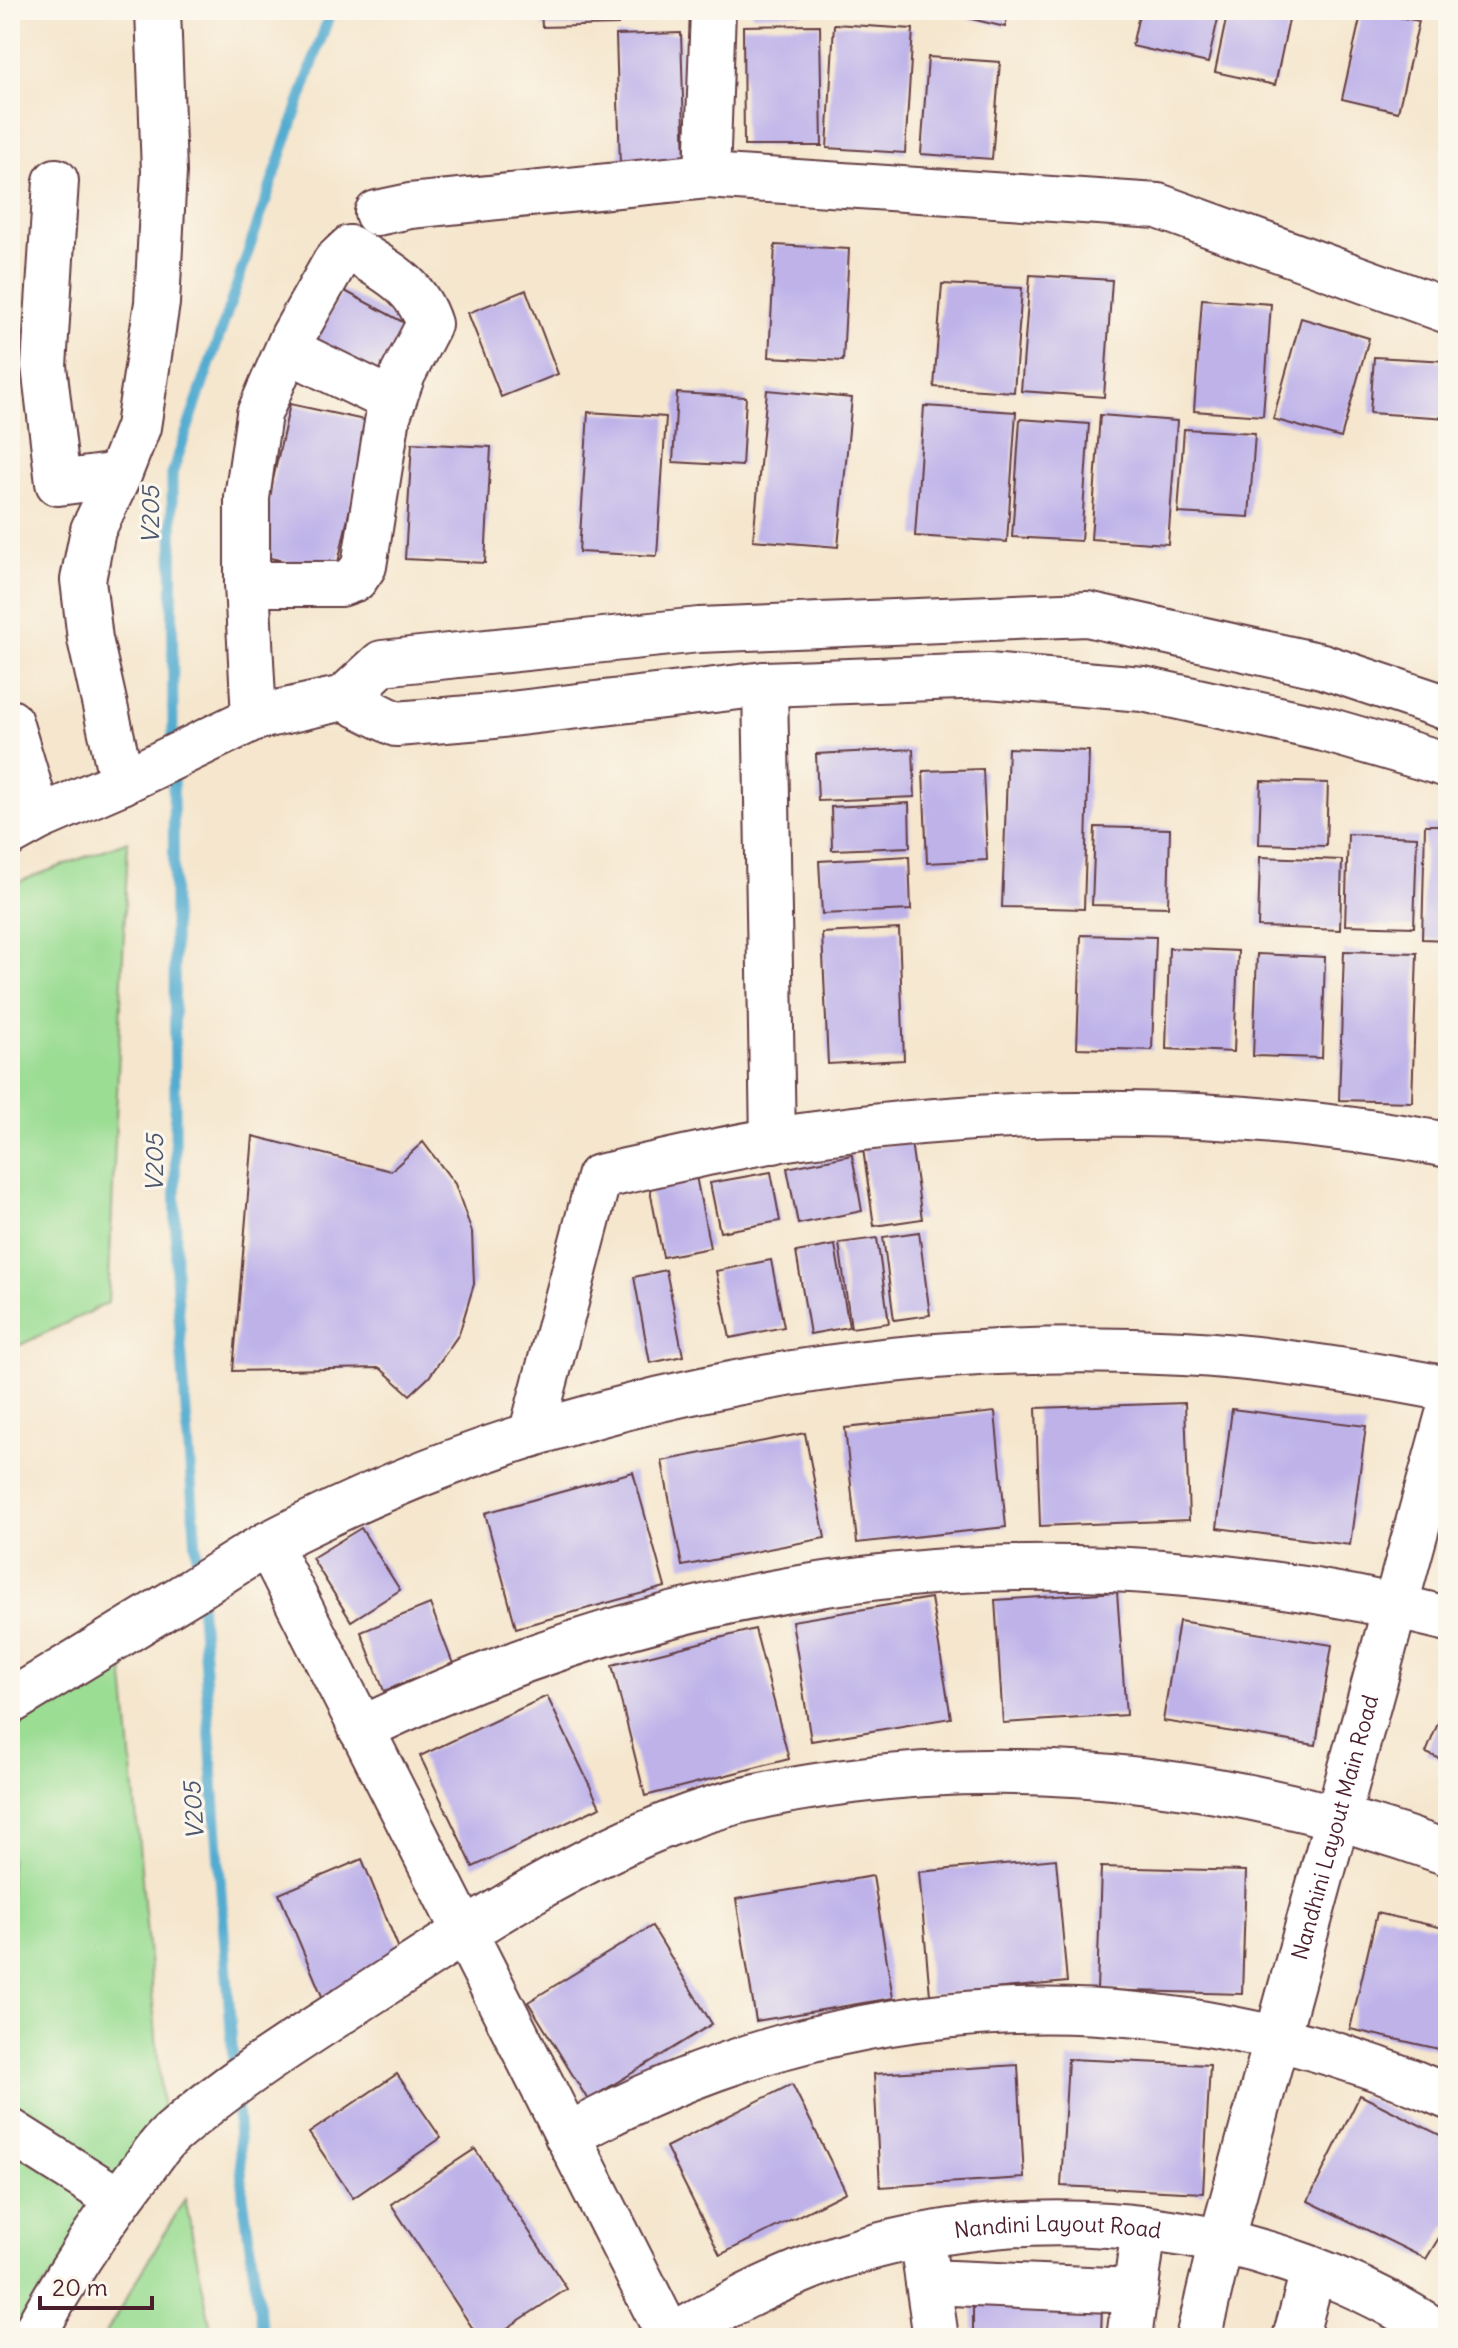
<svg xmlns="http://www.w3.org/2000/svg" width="1458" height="2348" viewBox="0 0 1458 2348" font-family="Delius,sans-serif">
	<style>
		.green { fill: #9cdd94; stroke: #737e60; stroke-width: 2 }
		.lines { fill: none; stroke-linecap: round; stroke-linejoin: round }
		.stream { stroke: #53acd0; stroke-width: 11 }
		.building { fill: #beb2e9 }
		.minor-casing { stroke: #643d43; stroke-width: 48 }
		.major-casing { stroke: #643d43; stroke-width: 48 }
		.minor { stroke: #fff; stroke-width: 44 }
		.major { stroke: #fff; stroke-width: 44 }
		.labels { text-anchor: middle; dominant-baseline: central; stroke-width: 6; stroke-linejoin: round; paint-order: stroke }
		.street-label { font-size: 22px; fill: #4a1f2b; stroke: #fbf7ec }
		.water-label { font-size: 24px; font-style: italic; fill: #4e576d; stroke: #fbf7ec }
	</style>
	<rect width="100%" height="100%" fill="#fbf7ec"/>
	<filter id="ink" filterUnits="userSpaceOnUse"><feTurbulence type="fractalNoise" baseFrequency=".0125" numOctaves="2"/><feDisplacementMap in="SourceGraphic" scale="16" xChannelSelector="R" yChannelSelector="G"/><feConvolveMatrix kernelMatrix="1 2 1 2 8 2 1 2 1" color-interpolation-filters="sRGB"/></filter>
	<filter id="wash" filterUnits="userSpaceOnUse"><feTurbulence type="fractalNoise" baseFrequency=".006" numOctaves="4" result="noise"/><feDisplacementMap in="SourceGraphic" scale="32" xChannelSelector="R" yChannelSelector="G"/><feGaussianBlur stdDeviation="1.8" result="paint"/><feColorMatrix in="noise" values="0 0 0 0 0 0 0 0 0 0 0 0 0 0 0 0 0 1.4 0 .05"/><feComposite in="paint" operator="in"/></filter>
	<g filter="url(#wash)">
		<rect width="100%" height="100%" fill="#f5e6cd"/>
		<g class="green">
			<path d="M 128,841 L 108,1303 L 10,1350 L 10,885 Z"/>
			<path d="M 122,1654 L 163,2116 L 118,2179 L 10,2113 L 10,1723 Z"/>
			<path d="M 10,2148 L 106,2209 L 39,2293 L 10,2336 Z"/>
			<path d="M 185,2199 L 213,2338 L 103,2338 Z"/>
		</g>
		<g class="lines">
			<g class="stream">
				<path d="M 173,747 L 172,474 L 331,10"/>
				<path d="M 173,768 L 176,1277 L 198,1574"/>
				<path d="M 200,1599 L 234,2073"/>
				<path d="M 236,2094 L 243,2196 L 263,2338"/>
			</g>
		</g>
		<g id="blocks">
			<g class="building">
				<path d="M 541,10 L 617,10 L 618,25 L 542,27 Z"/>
				<path d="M 752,10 L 810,10 L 811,13 L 752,15 Z"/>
				<path d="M 934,10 L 1009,10 L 1005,27 Z"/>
				<path d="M 1140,10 L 1220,10 L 1208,63 L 1132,46 Z"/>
				<path d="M 1228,10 L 1291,10 L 1275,85 L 1215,72 Z"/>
				<path d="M 1362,10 L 1419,21 L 1398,112 L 1342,99 Z"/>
				<path d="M 834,24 L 913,29 L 905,153 L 827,148 Z"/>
				<path d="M 820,25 L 822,146 L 744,146 L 743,26 Z"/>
				<path d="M 681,33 L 685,163 L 620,165 L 616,35 Z"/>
				<path d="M 928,57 L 1000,62 L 992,159 L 921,154 Z"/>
				<path d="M 775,245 L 849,249 L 843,361 L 769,357 Z"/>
				<path d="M 1030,275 L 1112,280 L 1104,397 L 1021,391 Z"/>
				<path d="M 942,284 L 1022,288 L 1014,392 L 934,387 Z"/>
				<path d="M 343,290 L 414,328 L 380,390 L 309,352 Z"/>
				<path d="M 526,290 L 558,374 L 501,397 L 468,313 Z"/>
				<path d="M 1202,299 L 1271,304 L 1263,416 L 1194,411 Z"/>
				<path d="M 1301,318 L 1369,338 L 1341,438 L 1273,419 Z"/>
				<path d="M 1374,357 L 1448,361 L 1448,418 L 1370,413 Z"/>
				<path d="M 767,390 L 852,398 L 838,547 L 753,540 Z"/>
				<path d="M 677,393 L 746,397 L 742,466 L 673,462 Z"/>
				<path d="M 290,404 L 369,421 L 336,572 L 256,555 Z"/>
				<path d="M 924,406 L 1016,412 L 1007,542 L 915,536 Z"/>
				<path d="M 588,412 L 666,417 L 657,556 L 579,552 Z"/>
				<path d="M 1100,415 L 1177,421 L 1168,544 L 1091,539 Z"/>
				<path d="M 1020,419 L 1089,424 L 1081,541 L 1012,537 Z"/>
				<path d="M 1184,429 L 1255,433 L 1249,517 L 1178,513 Z"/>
				<path d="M 412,443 L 491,447 L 485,563 L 405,559 Z"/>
				<path d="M 1008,748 L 1089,751 L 1084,909 L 1002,907 Z"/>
				<path d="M 913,749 L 915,797 L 818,801 L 816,754 Z"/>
				<path d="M 983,769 L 987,860 L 927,863 L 923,771 Z"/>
				<path d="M 1261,781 L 1328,783 L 1326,846 L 1259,844 Z"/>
				<path d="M 909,803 L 910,847 L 832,850 L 831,807 Z"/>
				<path d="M 1425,825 L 1448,825 L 1448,940 L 1422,939 Z"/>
				<path d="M 1095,827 L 1170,829 L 1168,907 L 1092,905 Z"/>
				<path d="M 1348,834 L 1417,837 L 1414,927 L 1345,925 Z"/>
				<path d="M 909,856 L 911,910 L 822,914 L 819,861 Z"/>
				<path d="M 1260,857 L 1342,860 L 1340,930 L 1258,927 Z"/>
				<path d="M 899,929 L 904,1060 L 828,1064 L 822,933 Z"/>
				<path d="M 1081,935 L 1156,937 L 1152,1050 L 1077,1048 Z"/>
				<path d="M 1169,948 L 1238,951 L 1234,1052 L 1166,1049 Z"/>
				<path d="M 1344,951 L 1417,953 L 1412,1102 L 1339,1100 Z"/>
				<path d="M 1257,954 L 1325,957 L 1322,1058 L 1253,1056 Z"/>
				<path d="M 253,1136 L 391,1171 L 423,1142 L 455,1184 L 472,1232 L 474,1284 L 459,1334 L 429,1377 L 410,1395 L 380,1368 L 233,1371 Z"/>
				<path d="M 911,1142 L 922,1219 L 874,1226 L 863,1149 Z"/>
				<path d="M 852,1155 L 862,1211 L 798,1224 L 787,1168 Z"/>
				<path d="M 771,1172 L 780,1221 L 720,1232 L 710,1183 Z"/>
				<path d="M 696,1176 L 710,1248 L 663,1257 L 649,1185 Z"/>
				<path d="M 919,1232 L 930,1315 L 894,1320 L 883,1237 Z"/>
				<path d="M 877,1238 L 889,1323 L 851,1328 L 839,1243 Z"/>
				<path d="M 835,1245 L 849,1327 L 810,1334 L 796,1252 Z"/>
				<path d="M 771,1260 L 784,1327 L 730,1338 L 716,1271 Z"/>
				<path d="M 666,1270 L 683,1356 L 650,1363 L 634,1277 Z"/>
				<path d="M 1185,1403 L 1189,1520 L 1040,1526 L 1036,1408 Z"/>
				<path d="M 1232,1409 L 1366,1426 L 1350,1545 L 1217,1528 Z"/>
				<path d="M 995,1412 L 1006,1527 L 857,1543 L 845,1428 Z"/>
				<path d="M 805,1433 L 825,1538 L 682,1566 L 662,1461 Z"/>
				<path d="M 633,1472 L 665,1587 L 516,1628 L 485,1513 Z"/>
				<path d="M 361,1528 L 400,1590 L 351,1621 L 312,1558 Z"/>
				<path d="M 1117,1592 L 1126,1715 L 1003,1723 L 995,1600 Z"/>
				<path d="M 931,1598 L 951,1718 L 811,1741 L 792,1621 Z"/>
				<path d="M 430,1604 L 453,1664 L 384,1691 L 361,1632 Z"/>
				<path d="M 1179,1621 L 1332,1645 L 1316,1745 L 1163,1721 Z"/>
				<path d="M 755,1629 L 789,1759 L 645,1796 L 612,1665 Z"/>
				<path d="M 547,1696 L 600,1807 L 473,1867 L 420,1756 Z"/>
				<path d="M 1448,1698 L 1448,1762 L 1426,1753 Z"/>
				<path d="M 362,1859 L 406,1966 L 324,2001 L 279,1894 Z"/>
				<path d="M 1056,1859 L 1067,1982 L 930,1995 L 919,1872 Z"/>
				<path d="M 1101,1867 L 1246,1871 L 1242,1994 L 1097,1990 Z"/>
				<path d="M 873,1876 L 893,1998 L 756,2021 L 736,1899 Z"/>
				<path d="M 1377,1913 L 1448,1929 L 1448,2051 L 1350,2029 Z"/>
				<path d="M 652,1926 L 712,2024 L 588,2100 L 528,2002 Z"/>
				<path d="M 1068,2059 L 1210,2065 L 1203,2193 L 1061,2186 Z"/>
				<path d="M 1018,2065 L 1024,2178 L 880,2187 L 874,2074 Z"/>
				<path d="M 397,2074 L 441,2138 L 353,2198 L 309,2133 Z"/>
				<path d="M 792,2084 L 846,2192 L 720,2255 L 666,2147 Z"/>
				<path d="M 1360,2095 L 1448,2139 L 1448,2223 L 1426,2259 L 1308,2201 Z"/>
				<path d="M 475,2149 L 567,2289 L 492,2338 L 479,2338 L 391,2204 Z"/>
				<path d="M 973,2298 L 1102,2304 L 1101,2338 L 973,2338 Z"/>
			</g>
		</g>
	</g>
	<g filter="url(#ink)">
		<use href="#blocks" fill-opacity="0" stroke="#643d43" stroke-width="2"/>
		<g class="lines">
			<defs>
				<g id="minor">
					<path d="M 707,176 L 713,10"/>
					<path d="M 56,181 L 44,366 L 58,483 L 119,475 L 138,427 L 157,303 L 164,172 L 158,10"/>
					<path d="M 377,213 L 410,206 L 707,176 L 1158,206 L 1448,311"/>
					<path d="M 288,350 L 393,401"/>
					<path d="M 119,475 L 93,530 L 83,580 L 90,639 L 122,782"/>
					<path d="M 247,584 L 341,584 L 355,579 L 364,566 L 388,416 L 403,374 L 429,324 C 416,283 384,270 350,248 L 335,262 L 293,336 L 259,414 L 247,498 L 247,584 L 254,718"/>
					<path d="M 765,684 L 773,1141"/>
					<path d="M 344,698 L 396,724 L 494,716 L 765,684 L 988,676 L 1143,689 L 1324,729 L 1448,765"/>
					<path d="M 10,722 L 39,818"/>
					<path d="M 10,834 L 39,818 L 122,782 L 254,718 L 344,698 L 382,663 L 699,630 L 1087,614 L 1322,666 L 1448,708"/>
					<path d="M 531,1435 L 599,1177 C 666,1162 733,1146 801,1136 C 1015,1105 1236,1105 1448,1145"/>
					<path d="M 268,1544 L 670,2338"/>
					<path d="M 10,1702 C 71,1665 131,1628 192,1591 C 218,1575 243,1557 270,1543 C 549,1398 871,1336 1184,1353 C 1273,1358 1361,1372 1448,1389"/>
					<path d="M 361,1729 C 711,1561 1071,1524 1448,1619"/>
					<path d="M 10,2131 L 119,2200"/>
					<path d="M 567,2136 C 842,1983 1161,1970 1448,2097"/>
					<path d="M 924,2255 L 936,2338"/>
					<path d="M 928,2282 L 1135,2291"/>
					<path d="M 32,2338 C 62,2283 96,2230 134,2180 C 146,2166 156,2148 170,2135 C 235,2077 311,2032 384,1984 C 479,1922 577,1858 684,1818 C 735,1799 790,1789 844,1782 C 1048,1755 1255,1783 1448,1853"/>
					<path d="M 1129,2338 L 1144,2228"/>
					<path d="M 1198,2338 L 1221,2242"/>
					<path d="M 1295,2338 L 1313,2271"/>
				</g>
				<g id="major">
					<path id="s1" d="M 1221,2242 L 1448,1414"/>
					<path id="s2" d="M 670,2338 C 724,2306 779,2277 839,2257 C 1035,2193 1275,2220 1446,2338"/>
				</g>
			</defs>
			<use href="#minor" class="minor-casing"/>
			<use href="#major" class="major-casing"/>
			<use href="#minor" class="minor"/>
			<use href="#major" class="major"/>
		</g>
	</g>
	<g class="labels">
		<g class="street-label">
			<text stroke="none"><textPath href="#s1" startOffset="430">Nandhini Layout Main Road</textPath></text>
			<text stroke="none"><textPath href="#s2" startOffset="410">Nandini Layout Road</textPath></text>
		</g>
		<g class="water-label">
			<text transform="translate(150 515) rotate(-90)">V205</text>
			<text transform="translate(154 1163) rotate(-90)">V205</text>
			<text transform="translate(193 1811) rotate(-94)">V205</text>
		</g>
	</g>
	<rect width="1458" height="2348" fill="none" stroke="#fbf7ec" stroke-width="40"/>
	<path d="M40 2296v12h112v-12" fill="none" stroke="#4a1f2b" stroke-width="4"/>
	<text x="52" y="2296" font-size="24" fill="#4a1f2b" stroke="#fbf7ec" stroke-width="6" paint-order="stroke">20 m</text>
</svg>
